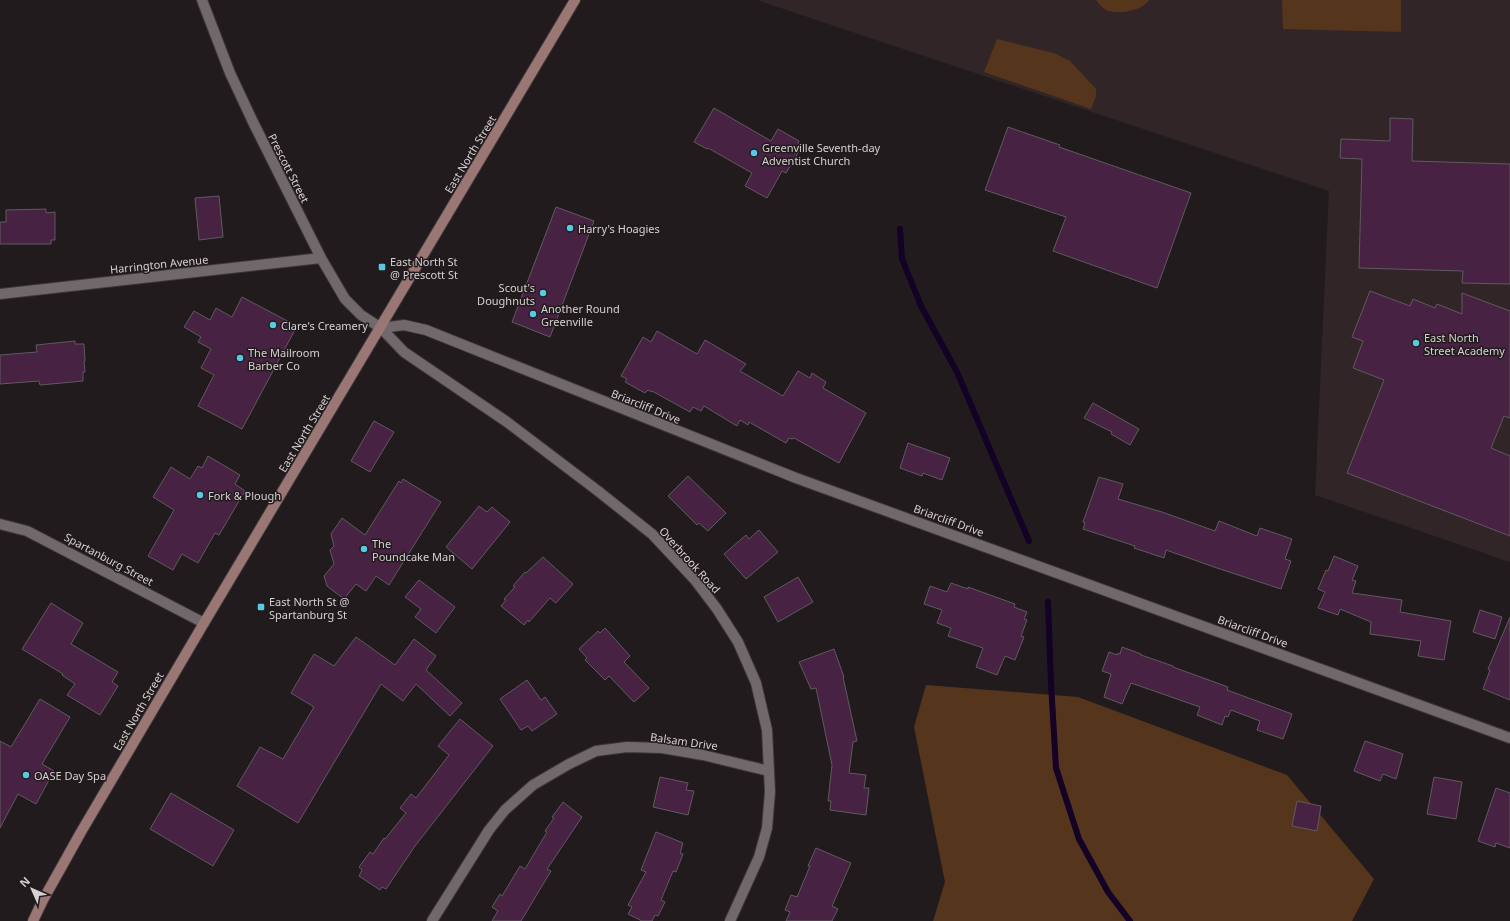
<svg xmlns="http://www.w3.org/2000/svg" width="1510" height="921" viewBox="0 0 1510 921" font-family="'Noto Sans',sans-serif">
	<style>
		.built { fill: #322528 }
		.green { fill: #55351b }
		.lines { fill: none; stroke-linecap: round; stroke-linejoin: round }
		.stream { stroke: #130126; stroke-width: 6 }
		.building { fill: #472243; stroke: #5f5a5e }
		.minor-casing { stroke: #3c3738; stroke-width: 12 }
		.secondary-casing { stroke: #3c3738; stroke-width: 12 }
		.minor { stroke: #70686a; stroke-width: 10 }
		.secondary { stroke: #9a7774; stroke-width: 10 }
		.poi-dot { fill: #58c9e3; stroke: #221b1d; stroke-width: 1.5 }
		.labels { text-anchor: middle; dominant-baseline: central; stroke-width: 3; stroke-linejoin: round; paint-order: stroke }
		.poi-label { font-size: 11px; fill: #d6d1d2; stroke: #221b1d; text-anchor: start }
		.street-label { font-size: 11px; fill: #d6d1d2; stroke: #221b1d }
	</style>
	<rect width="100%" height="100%" fill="#221b1d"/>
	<path class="built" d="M 757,0 L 1510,0 L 1510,562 L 1315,495 L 1329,191 Z"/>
	<g class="green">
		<path d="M 1096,0 L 1149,0 C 1142,11 1120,14 1108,11 C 1103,9 1099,4 1096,0 Z"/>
		<path d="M 1282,0 L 1401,0 L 1401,32 L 1283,29 Z"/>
		<path d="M 997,39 L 1054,53 L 1070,61 L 1096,89 L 1096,96 L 1091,109 L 984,72 Z"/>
		<path d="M 926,685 L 1078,697 L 1287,775 L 1374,879 L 1352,921 L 933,921 L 945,882 L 914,727 Z"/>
	</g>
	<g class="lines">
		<g class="stream">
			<path d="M 900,229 L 902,259 L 921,306 L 957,372 L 1029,541"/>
			<path d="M 1048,602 L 1051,683 L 1056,768 L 1079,839 L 1108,892 L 1130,921"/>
		</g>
	</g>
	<g class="building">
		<path d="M 714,108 L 771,141 L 778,129 L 799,141 L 798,143 L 802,146 L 786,173 L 782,171 L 767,198 L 745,186 L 752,173 L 708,148 L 707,149 L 694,142 Z"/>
		<path d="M 1390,118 L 1413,119 L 1412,161 L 1510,164 L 1510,284 L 1462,283 L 1463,271 L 1359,268 L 1362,159 L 1340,158 L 1341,139 L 1390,141 Z"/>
		<path d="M 1008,127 L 1060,145 L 1059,147 L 1191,193 L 1157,288 L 1053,251 L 1066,217 L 985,190 Z"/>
		<path d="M 219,196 L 223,237 L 199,240 L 195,198 Z"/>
		<path d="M 556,207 L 594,221 L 550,337 L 512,322 Z"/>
		<path d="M 46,209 L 46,213 L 55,212 L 55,240 L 51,240 L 51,244 L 0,244 L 0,222 L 6,222 L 6,210 Z"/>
		<path d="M 1370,291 L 1410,306 L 1413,299 L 1435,308 L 1437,304 L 1462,314 L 1462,293 L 1510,311 L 1510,418 L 1504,416 L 1491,448 L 1510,456 L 1510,536 L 1347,473 L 1384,380 L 1353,368 L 1363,341 L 1352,337 Z"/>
		<path d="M 242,297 L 297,326 L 242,429 L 198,406 L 214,375 L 201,368 L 211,349 L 198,342 L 201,337 L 184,327 L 194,311 L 210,320 L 216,308 L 232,317 Z"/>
		<path d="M 657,331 L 697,354 L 705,340 L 746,364 L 740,371 L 783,396 L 798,371 L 810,378 L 812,373 L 826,382 L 823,388 L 866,413 L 839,463 L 794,438 L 792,439 L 789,438 L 786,443 L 749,422 L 748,425 L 740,420 L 737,426 L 704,406 L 701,411 L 693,407 L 690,412 L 652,391 L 652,392 L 648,390 L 645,393 L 625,382 L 627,379 L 621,376 L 643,337 L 651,342 Z"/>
		<path d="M 75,341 L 75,344 L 84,344 L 85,361 L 84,361 L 85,372 L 83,372 L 83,381 L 40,385 L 39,381 L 0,384 L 0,355 L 37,352 L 36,345 Z"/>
		<path d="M 1093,403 L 1139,429 L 1130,445 L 1111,434 L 1112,432 L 1084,418 Z"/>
		<path d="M 374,421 L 394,432 L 370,472 L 351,461 Z"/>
		<path d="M 908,443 L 950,458 L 942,480 L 923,473 L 922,476 L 900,468 Z"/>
		<path d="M 208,456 L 240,475 L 235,484 L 245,491 L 219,535 L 215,533 L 198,563 L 182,554 L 173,570 L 148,556 L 174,510 L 153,497 L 171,467 L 190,479 L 198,466 L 202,468 Z"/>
		<path d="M 688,476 L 726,513 L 708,531 L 699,523 L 697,525 L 668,496 Z"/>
		<path d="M 1099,477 L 1123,484 L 1118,499 L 1162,512 L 1215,531 L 1219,521 L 1257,536 L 1260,528 L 1292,539 L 1285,559 L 1291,561 L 1281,589 L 1217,568 L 1166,550 L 1164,558 L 1134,548 L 1135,546 L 1083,529 L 1085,523 L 1083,522 Z"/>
		<path d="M 403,479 L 441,502 L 389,585 L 376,576 L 366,591 L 356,584 L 344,599 L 327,586 L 324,576 L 334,564 L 330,550 L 334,546 L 331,534 L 342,518 L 365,535 L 399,481 L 401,483 Z"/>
		<path d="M 479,506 L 487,512 L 492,507 L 510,522 L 472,569 L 446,547 Z"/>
		<path d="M 759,530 L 778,552 L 746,579 L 724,554 L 746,535 L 749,539 Z"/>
		<path d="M 1334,556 L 1358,566 L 1352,580 L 1356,581 L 1352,593 L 1402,600 L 1400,612 L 1451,621 L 1444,660 L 1418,656 L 1421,641 L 1370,634 L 1371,622 L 1340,609 L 1338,615 L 1318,608 L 1325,592 L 1318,589 L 1326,570 L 1328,571 Z"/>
		<path d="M 543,557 L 573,584 L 556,603 L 550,598 L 529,622 L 528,620 L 524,625 L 501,606 L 506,600 L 504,599 L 515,587 L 513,586 L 525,572 L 526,573 Z"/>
		<path d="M 798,577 L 813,602 L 778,622 L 764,597 Z"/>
		<path d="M 419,580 L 455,607 L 436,633 L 415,617 L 421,609 L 405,597 Z"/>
		<path d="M 951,583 L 968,589 L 968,587 L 1015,604 L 1014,607 L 1027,612 L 1024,619 L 1027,620 L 1021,636 L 1024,637 L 1015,660 L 1005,656 L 997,675 L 976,667 L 983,648 L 948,636 L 951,628 L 937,623 L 942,610 L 924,604 L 930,586 L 947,592 Z"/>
		<path d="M 51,603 L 83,623 L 71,644 L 118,672 L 112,682 L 118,686 L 100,715 L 67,695 L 75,684 L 62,675 L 63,674 L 22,649 Z"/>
		<path d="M 1480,610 L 1502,617 L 1495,639 L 1473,632 Z"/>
		<path d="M 1510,617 L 1510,700 L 1483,689 L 1490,670 L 1488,669 Z"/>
		<path d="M 605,628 L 630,656 L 624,662 L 649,688 L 634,702 L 609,676 L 605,680 L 585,660 L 587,658 L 579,649 L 598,631 L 600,633 Z"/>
		<path d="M 356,637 L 395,665 L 414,639 L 436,656 L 426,670 L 462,703 L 450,716 L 416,684 L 403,701 L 381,684 L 298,823 L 237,786 L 260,747 L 283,759 L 314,707 L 291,693 L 314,654 L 334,666 Z"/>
		<path d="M 1122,647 L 1141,654 L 1141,655 L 1173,666 L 1173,667 L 1228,687 L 1227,690 L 1292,714 L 1283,739 L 1257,730 L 1260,721 L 1231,710 L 1228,717 L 1225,716 L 1222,725 L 1197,715 L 1200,707 L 1131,683 L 1122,704 L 1104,697 L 1111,674 L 1102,671 L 1109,652 L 1117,655 L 1118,653 L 1120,654 Z"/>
		<path d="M 834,649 L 844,677 L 843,677 L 857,741 L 853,742 L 849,773 L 866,775 L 864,788 L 869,788 L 866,815 L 830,810 L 831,801 L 828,801 L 832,765 L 816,688 L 811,689 L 799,662 Z"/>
		<path d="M 527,680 L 541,700 L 545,697 L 557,714 L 532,731 L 528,726 L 521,730 L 500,699 Z"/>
		<path d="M 40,699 L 70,717 L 42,764 L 54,771 L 36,804 L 18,794 L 0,828 L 0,741 L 11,747 Z"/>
		<path d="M 460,719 L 493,746 L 415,846 L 386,889 L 382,887 L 380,890 L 359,876 L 362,870 L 359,867 L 370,852 L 373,854 L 384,838 L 385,839 L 406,813 L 400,808 L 411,794 L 416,798 L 449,755 L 438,746 Z"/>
		<path d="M 1365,741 L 1403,754 L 1396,779 L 1383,774 L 1380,781 L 1354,771 Z"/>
		<path d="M 660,777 L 688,783 L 686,790 L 694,791 L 688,815 L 653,807 Z"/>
		<path d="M 1434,777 L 1462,782 L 1456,819 L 1427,814 Z"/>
		<path d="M 1496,788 L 1510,793 L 1510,848 L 1496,843 L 1495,847 L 1478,841 Z"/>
		<path d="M 171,793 L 234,830 L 213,866 L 150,829 Z"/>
		<path d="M 1297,801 L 1321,806 L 1317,831 L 1292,826 Z"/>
		<path d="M 563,802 L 582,817 L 547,869 L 551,871 L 521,921 L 492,921 L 498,911 L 492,907 L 500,894 L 502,896 L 520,866 L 525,869 L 547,832 L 545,831 L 554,818 L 552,817 Z"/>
		<path d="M 656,832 L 683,843 L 680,853 L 683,854 L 676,872 L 673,871 L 661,900 L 665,902 L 658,916 L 655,915 L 652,921 L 642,921 L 628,914 L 632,907 L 628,905 L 646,872 L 641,870 Z"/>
		<path d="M 816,848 L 851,863 L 832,906 L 838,909 L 832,921 L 786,921 L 790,912 L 785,910 L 791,895 L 797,897 L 810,866 L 808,866 Z"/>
	</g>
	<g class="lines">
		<defs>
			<g id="minor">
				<path d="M 202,0 L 230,73 L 252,120 L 321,258 L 345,299 L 361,315 L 381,328 L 404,352 L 507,422 L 598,491 L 652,534 L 695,580 L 717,609 L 738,642 L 756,683 L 767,730 L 770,792 L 767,828 L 759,857 L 730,921"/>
				<path d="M 0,294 L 321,258"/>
				<path d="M 381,328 L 404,325 L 426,330 L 796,478 L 1510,738"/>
				<path d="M 0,524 L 27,531 L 204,623"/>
				<path d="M 432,921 L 489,830 L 505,810 L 533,785 L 569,764 L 596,751 L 627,747 L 662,748 L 703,755 L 769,771"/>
			</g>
			<path id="secondary" d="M 33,921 L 43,900 L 81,832 L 204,623 L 575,0"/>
		</defs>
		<use href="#minor" class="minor-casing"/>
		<use href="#secondary" class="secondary-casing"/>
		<use href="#minor" class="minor"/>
		<use href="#secondary" class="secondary"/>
	</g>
	<g class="poi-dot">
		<circle cx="754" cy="153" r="4"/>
		<circle cx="570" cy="228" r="4"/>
		<rect x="378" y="263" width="8" height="8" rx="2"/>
		<circle cx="543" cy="293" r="4"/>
		<circle cx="533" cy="314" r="4"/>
		<circle cx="273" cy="325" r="4"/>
		<circle cx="1416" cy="343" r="4"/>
		<circle cx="240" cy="358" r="4"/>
		<circle cx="200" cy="495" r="4"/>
		<circle cx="364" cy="549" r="4"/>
		<rect x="257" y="603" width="8" height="8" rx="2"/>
		<circle cx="26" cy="775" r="4"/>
	</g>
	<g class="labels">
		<g class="poi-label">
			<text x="762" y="147">Greenville Seventh-day<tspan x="762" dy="13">Adventist Church</tspan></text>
			<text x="578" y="228">Harry's Hoagies</text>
			<text x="390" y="261">East North St<tspan x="390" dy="13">@ Prescott St</tspan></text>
			<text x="535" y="287" text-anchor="end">Scout's<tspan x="535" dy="13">Doughnuts</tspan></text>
			<text x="541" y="308">Another Round<tspan x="541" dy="13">Greenville</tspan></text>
			<text x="281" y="325">Clare's Creamery</text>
			<text x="1424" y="337">East North<tspan x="1424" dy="13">Street Academy</tspan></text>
			<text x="248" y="352">The Mailroom<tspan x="248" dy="13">Barber Co</tspan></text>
			<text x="208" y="495">Fork &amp; Plough</text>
			<text x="372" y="543">The<tspan x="372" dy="13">Poundcake Man</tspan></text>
			<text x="269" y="601">East North St @<tspan x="269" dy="13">Spartanburg St</tspan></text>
			<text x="34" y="775">OASE Day Spa</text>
		</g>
		<g class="street-label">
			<text transform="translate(470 154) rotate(-59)">East North Street</text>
			<text transform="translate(289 168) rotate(63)">Prescott Street</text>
			<text transform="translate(159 264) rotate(-6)">Harrington Avenue</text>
			<text transform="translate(646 406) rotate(22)">Briarcliff Drive</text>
			<text transform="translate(304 433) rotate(-59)">East North Street</text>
			<text transform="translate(949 520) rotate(20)">Briarcliff Drive</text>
			<text transform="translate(109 559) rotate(28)">Spartanburg Street</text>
			<text transform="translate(690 560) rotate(48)">Overbrook Road</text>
			<text transform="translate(1253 631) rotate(20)">Briarcliff Drive</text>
			<text transform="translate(138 711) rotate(-60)">East North Street</text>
			<text transform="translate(684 741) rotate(8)">Balsam Drive</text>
		</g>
	</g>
	<g transform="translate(32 889) rotate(315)" stroke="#221b1d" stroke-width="3" paint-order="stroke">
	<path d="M0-3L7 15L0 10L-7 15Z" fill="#d6d1d2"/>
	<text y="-6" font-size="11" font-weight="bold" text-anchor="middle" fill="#d6d1d2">N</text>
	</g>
</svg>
